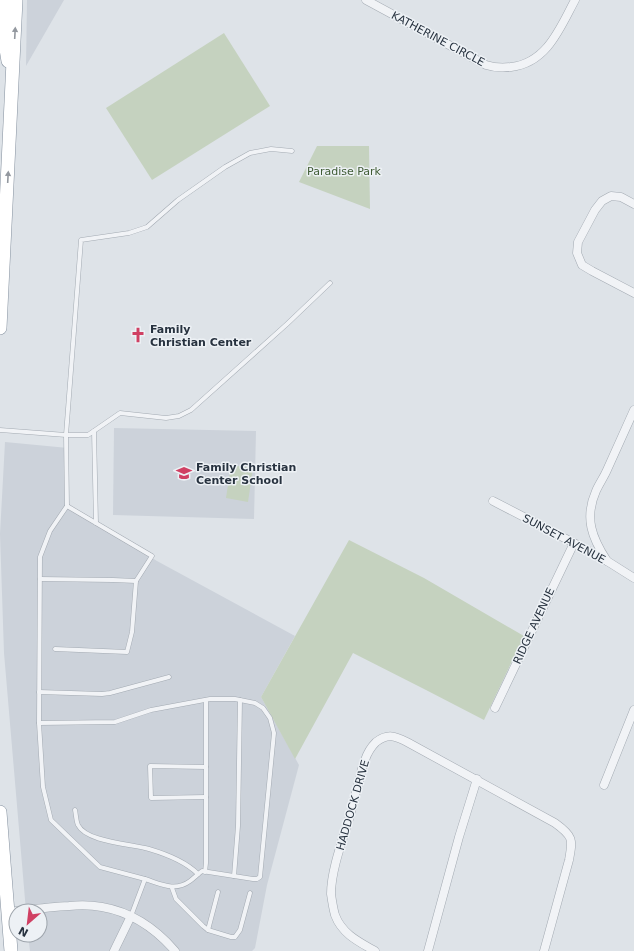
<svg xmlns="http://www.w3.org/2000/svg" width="634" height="951" viewBox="0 0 634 951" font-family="'DejaVu Sans',sans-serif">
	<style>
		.built { fill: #ccd2da }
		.green { fill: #c5d2bf }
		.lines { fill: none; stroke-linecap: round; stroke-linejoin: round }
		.service-casing { stroke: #a3aab2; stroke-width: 5 }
		.minor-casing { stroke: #a3aab2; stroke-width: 9 }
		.trunk-casing { stroke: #85919f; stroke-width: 14 }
		.service { stroke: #f1f3f6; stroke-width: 4 }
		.minor { stroke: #f1f3f6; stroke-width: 8 }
		.trunk { stroke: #fff; stroke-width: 13 }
		.oneway { fill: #93989f }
		.labels { text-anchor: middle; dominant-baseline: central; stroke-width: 3; stroke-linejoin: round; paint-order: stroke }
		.street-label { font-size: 11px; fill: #27323f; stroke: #edf1f5 }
		.park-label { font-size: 11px; fill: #3f5b34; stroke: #edf1f5 }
		.poi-label { font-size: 11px; font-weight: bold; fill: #27323f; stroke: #edf1f5; text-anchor: start }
	</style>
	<rect width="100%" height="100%" fill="#dee3e8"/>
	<g class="built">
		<path d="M 27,0 L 64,0 L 26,66 Z"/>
		<path d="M 114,428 L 256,431 L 254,519 L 113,515 Z"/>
		<path d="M 5,442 L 68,448 L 67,505 L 157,561 L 295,636 L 261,697 L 299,765 L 267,885 L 255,948 L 252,951 L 30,951 L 28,935 L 40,935 L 40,911 L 26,911 L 4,653 L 0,534 Z"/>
	</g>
	<g class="green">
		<path d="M 224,33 L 270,106 L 152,180 L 106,108 Z"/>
		<path d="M 317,146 L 369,146 L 370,209 L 299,182 Z"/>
		<path d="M 231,465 L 253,468 L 248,502 L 226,498 Z"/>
		<path d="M 349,540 L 424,578 L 524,636 L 484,720 L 426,690 L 353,653 L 295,759 L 261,697 Z"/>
	</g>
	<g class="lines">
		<defs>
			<g id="service">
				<path d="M 0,430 L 66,435 L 88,435 L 120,413 L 166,418 L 179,416 L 191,410 L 287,324 L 330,283"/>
				<path d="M 94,431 L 96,523"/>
				<path d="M 40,579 L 113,580 L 136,581"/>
				<path d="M 55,649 L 127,652 L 132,632 L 136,581 L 152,556 L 67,506"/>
				<path d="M 39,692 L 102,694 L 110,693 L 169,677"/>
				<path d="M 39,723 L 115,722 L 151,710 L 210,699 L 235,699 L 255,703 L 263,708 L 270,718 L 274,733 L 260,877 L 257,879 L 253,879 L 202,871 C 198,874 194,878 190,881 C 175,892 161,884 145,879"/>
				<path d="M 206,797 L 151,798 L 150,766 L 206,767"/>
				<path d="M 75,810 C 76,814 76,821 78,825 C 86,842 132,844 149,849 C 166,854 185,861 198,874"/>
				<path d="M 205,872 L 206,863 L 206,700"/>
				<path d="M 234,876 L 238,826 L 240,700"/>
				<path d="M 172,888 L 176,899 L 203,926 L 208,930 L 231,937 L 235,937 L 240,930 L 250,893"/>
				<path d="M 131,916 L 145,879 L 100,867 L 51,820 L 43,787 L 39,723 L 40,557 L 50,531 L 67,506 L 66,435 L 81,240 L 129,233 L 147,227 L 178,200 L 225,167 L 250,153 L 271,149 L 292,151"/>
				<path d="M 208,930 L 218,892"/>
			</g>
			<g id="minor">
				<path d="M 366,0 L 486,65 C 495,68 502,68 511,67 C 547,63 560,28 575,0"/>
				<path d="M 634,204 L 621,197 L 611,196 L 602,201 L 595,210 L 578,242 L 577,253 L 582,265 L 592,271 L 634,293"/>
				<path d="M 493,501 L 574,543 L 607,561 L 634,578"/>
				<path d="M 607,561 C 592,538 584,518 596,491 C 599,484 604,477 607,470 C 616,450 625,430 634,410"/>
				<path d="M 495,708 L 574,543"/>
				<path d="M 604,785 L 634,710"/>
				<path d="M 16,911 C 34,909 51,907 69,906 C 80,905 91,905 102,907 C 131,912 156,929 175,951"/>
				<path d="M 114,951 L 131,916"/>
				<path d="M 375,951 C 359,942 342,934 335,915 C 333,908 332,901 331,894 C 331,870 343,839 350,816 C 353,804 356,791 360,778 C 361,772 362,766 365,760 C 367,754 371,747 376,742 C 388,733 395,736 407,742 L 555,823 C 573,836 573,839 569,860 L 544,951"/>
				<path d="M 428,951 L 459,837 L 477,779"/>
			</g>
			<g id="trunk">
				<path d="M 4,0 L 3,31 L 8,61"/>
				<path d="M 0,328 L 16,0"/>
				<path d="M 0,812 L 11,951"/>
			</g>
		</defs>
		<use href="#service" class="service-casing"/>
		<use href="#minor" class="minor-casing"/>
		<use href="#trunk" class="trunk-casing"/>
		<use href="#service" class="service"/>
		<use href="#minor" class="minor"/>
		<use href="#trunk" class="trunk"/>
	</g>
	<defs><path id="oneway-solid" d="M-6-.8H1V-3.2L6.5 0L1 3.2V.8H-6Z"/></defs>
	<g class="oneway">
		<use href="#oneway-solid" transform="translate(15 33) rotate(-87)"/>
		<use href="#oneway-solid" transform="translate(8 177) rotate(-87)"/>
	</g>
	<defs>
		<symbol id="church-bare" viewBox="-9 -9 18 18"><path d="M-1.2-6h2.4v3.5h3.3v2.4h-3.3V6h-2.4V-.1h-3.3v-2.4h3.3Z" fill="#d04063" stroke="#edf1f5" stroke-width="2.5" paint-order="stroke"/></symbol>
		<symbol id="school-bare" viewBox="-9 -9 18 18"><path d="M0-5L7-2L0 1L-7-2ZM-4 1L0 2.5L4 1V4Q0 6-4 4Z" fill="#d04063" stroke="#edf1f5" stroke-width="2.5" paint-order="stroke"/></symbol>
	</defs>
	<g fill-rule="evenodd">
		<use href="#church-bare" x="127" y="324" width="22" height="22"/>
		<use href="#school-bare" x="173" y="462" width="22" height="22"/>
	</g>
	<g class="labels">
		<g class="street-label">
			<text transform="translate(438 39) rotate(28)">KATHERINE CIRCLE</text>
			<text transform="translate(564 539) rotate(28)">SUNSET AVENUE</text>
			<text transform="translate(534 626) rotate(-65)">RIDGE AVENUE</text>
			<text transform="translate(353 805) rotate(-74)">HADDOCK DRIVE</text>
		</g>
		<g class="park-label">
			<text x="344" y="171">Paradise Park</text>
		</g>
		<g class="poi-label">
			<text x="150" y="329">Family<tspan x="150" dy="13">Christian Center</tspan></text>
			<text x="196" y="467">Family Christian<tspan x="196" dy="13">Center School</tspan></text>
		</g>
	</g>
	<g transform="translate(28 923) rotate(208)"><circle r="19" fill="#edf1f5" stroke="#9ea5ac"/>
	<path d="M0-3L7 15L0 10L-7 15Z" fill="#d04063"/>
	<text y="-6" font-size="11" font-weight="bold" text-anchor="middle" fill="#27323f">N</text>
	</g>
</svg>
